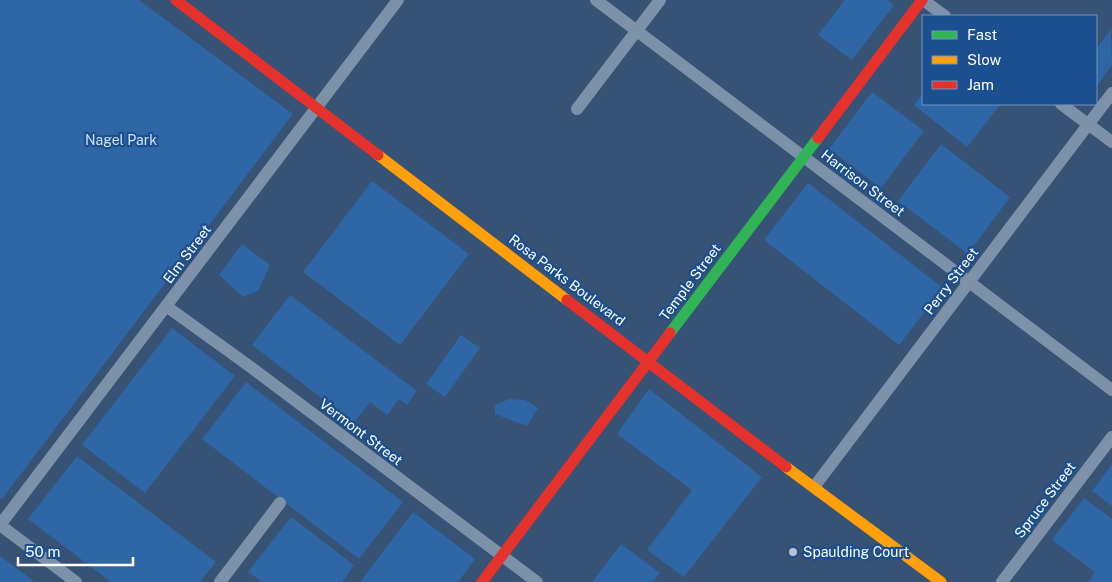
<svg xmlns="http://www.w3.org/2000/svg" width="1112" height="582" viewBox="0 0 1112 582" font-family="'Public Sans',sans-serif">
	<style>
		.green { fill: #2f66a5 }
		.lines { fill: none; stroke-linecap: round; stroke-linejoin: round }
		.street { stroke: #7d92a8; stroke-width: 12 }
		.fast { stroke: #30b455; stroke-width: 11 }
		.slow { stroke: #ff9f0a; stroke-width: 11 }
		.jam { stroke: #e5322d; stroke-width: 11 }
		.poi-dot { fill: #b9c2ce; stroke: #1b4f8f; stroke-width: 2 }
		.labels { text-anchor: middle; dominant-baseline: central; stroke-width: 4.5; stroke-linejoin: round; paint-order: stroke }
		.park-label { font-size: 14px; fill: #cfe3fa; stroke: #1b4f8f }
		.street-label { font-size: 14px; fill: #fff; stroke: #1b4f8f }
		.poi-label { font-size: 14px; fill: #fff; stroke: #1b4f8f; text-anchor: start }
	</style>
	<rect width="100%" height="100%" fill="#365274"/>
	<g class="green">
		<path d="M 0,0 L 139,0 L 293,114 L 2,499 L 0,498 Z"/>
		<path d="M 845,0 L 888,0 L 894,5 L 852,60 L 818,35 Z"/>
		<path d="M 1111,29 L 1112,65 L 1096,87 L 1096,49 Z"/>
		<path d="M 872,92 L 924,131 L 881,188 L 829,149 Z"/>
		<path d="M 923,93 L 923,104 L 1001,104 L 967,147 L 914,105 Z"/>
		<path d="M 941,144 L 1010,197 L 968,254 L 898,201 Z"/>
		<path d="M 372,181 L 469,254 L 400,345 L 303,272 Z"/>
		<path d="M 808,183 L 943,288 L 899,345 L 764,240 Z"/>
		<path d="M 242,244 L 270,265 L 258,291 L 243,297 L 219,275 Z"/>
		<path d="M 290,295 L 417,391 L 407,405 L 399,399 L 387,415 L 370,402 L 354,423 L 252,345 Z"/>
		<path d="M 172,328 L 235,376 L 145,493 L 82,445 Z"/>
		<path d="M 461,335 L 480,348 L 445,397 L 426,384 Z"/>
		<path d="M 246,382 L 403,502 L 359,559 L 202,439 Z"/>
		<path d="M 649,389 L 762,477 L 684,577 L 647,550 L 692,490 L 617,434 Z"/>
		<path d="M 509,399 L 525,400 L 538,408 L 527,426 L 495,414 L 495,405 Z"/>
		<path d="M 77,456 L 216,562 L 200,582 L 111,582 L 28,519 Z"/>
		<path d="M 1112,464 L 1112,506 L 1092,491 Z"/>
		<path d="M 1084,498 L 1112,519 L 1112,582 L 1088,582 L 1095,572 L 1052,540 Z"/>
		<path d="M 413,512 L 475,559 L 458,582 L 360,582 Z"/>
		<path d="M 291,517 L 354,565 L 342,582 L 262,582 L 248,572 Z"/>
		<path d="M 621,544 L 660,573 L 653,582 L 592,582 Z"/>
		<path d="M 0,556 L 35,582 L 0,582 Z"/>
	</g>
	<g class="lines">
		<g class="street">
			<path d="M 596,0 L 1112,390"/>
			<path d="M 923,0 L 945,16"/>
			<path d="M 1061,104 L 1112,142"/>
			<path d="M 577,109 L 660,0"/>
			<path d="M 166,306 L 252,368 L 537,582"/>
			<path d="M 814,487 L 1112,93"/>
			<path d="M 0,525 L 398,0"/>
			<path d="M 0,525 L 76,582"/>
			<path d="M 220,582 L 280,503"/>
			<path d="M 1002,582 L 1112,437"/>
		</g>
		<path class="fast" d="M 670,333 L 818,138"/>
		<g class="slow">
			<path d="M 378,155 L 567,300"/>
			<path d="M 786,467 L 941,582"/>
		</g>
		<g class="jam">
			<path d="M 176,0 L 378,155"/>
			<path d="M 818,138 L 922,0"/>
			<path d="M 567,300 L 786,467"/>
			<path d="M 482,582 L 670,333"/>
		</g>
	</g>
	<circle class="poi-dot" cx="793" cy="552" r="5"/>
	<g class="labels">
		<g class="park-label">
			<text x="121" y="140">Nagel Park</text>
		</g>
		<g class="street-label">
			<text transform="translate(863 183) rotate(37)">Harrison Street</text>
			<text transform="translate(187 254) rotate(-53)">Elm Street</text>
			<text transform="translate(567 280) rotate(37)">Rosa Parks Boulevard</text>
			<text transform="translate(951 281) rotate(-53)">Perry Street</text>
			<text transform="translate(690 282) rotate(-53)">Temple Street</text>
			<text transform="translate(361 432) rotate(37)">Vermont Street</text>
			<text transform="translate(1045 500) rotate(-53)">Spruce Street</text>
		</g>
		<g class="poi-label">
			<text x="803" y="552">Spaulding Court</text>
		</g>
	</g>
	<rect x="922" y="15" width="175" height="90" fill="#1b4f8f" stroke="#7695bc"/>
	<rect x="932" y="31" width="25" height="8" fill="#30b455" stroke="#7695bc"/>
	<text x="967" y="40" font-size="15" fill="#ffffff">Fast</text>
	<rect x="932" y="56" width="25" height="8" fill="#ff9f0a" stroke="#7695bc"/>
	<text x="967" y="65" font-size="15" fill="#ffffff">Slow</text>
	<rect x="932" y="81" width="25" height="8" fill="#e5322d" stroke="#7695bc"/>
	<text x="967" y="90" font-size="15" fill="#ffffff">Jam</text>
	<path d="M18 557v8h115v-8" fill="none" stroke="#ffffff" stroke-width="2.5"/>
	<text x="25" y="557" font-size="15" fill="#ffffff" stroke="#1b4f8f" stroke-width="4" paint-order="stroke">50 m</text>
</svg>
